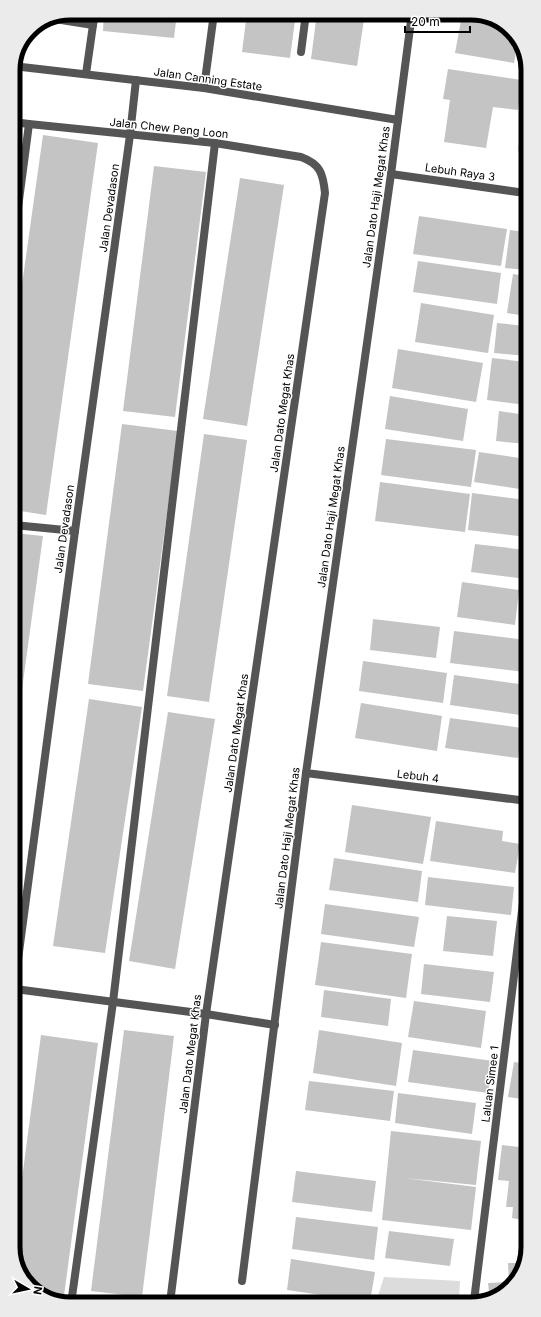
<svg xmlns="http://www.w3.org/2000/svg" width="541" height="1317" viewBox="0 0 541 1317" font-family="Inter,sans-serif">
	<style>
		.green { fill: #dcdcdc }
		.building { fill: #c4c4c4 }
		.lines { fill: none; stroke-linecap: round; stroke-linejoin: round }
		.service { stroke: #555; stroke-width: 8 }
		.minor { stroke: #555; stroke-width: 8 }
		.tertiary { stroke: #555; stroke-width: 8 }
		.labels { text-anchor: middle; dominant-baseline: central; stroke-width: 3; stroke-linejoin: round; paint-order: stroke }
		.street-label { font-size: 11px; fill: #000; stroke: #fff }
		.rim { fill: none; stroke: #000; stroke-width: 5 }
	</style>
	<rect width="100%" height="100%" fill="#fff"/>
	<path class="green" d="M 384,1277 L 460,1281 L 459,1301 L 376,1302 Z"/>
	<g class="building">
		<path d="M 104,13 L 177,13 L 174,38 L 103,31 Z"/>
		<path d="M 247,13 L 296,13 L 290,58 L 242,52 Z"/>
		<path d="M 317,13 L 365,13 L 357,66 L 311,59 Z"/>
		<path d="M 462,15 L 494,21 L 506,25 L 518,42 L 514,63 L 455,53 Z"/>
		<path d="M 448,69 L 522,80 L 518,110 L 493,107 L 486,148 L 444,142 L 450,100 L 443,99 Z"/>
		<path d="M 523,115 L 525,115 L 525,153 L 518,151 Z"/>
		<path d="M 43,135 L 98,143 L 46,515 L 14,510 L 14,342 Z"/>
		<path d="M 154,166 L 206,172 L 175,417 L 123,411 Z"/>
		<path d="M 240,178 L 284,185 L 247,426 L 203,419 Z"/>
		<path d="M 419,216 L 507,229 L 501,266 L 413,254 Z"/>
		<path d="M 510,230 L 525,232 L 526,270 L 505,268 Z"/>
		<path d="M 418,261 L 501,273 L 497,304 L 413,292 Z"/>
		<path d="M 513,274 L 526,276 L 526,316 L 507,313 Z"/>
		<path d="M 421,303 L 494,315 L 488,353 L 415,342 Z"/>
		<path d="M 497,323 L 526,326 L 526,356 L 494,353 Z"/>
		<path d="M 398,349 L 483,363 L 476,402 L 392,388 Z"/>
		<path d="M 492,358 L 526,362 L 526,405 L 487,400 Z"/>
		<path d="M 390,396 L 468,409 L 463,441 L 385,429 Z"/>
		<path d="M 499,411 L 526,415 L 526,444 L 496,441 Z"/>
		<path d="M 122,424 L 178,431 L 143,691 L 88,684 Z"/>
		<path d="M 204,434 L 247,440 L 209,702 L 167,696 Z"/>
		<path d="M 386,439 L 476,450 L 471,487 L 381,475 Z"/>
		<path d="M 479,452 L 526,459 L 526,490 L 474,482 Z"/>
		<path d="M 380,482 L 470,494 L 465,532 L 375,521 Z"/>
		<path d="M 472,493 L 526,500 L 526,537 L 468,530 Z"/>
		<path d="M 14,533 L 43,536 L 16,733 L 15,733 Z"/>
		<path d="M 475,544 L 526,550 L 526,579 L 471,572 Z"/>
		<path d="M 462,582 L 519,590 L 515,625 L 457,617 Z"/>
		<path d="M 373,619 L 440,627 L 436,658 L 370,650 Z"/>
		<path d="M 454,631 L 526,640 L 527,658 L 525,672 L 450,663 Z"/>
		<path d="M 363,661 L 447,673 L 443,703 L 359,691 Z"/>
		<path d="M 454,675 L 527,685 L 527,716 L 450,705 Z"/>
		<path d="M 89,699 L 142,707 L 105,953 L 53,946 Z"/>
		<path d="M 361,703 L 442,716 L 437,751 L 355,738 Z"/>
		<path d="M 168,712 L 215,719 L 175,969 L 129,961 Z"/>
		<path d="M 450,718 L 522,728 L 518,758 L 445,748 Z"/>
		<path d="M 352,805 L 431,817 L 423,864 L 345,852 Z"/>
		<path d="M 436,821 L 503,831 L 502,841 L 520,844 L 515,873 L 430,861 Z"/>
		<path d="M 334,858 L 422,871 L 418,902 L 329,890 Z"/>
		<path d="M 428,877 L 514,887 L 511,915 L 425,905 Z"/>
		<path d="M 325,904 L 419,917 L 414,947 L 321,934 Z"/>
		<path d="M 447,916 L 497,921 L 493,956 L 443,951 Z"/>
		<path d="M 321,942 L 412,954 L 406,998 L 315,985 Z"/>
		<path d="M 424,964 L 494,972 L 490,1002 L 421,994 Z"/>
		<path d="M 324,990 L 391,999 L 388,1026 L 321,1017 Z"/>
		<path d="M 414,1001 L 486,1011 L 481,1048 L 408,1037 Z"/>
		<path d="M 124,1030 L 174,1036 L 142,1297 L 91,1291 Z"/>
		<path d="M 319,1030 L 402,1043 L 396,1086 L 313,1073 Z"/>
		<path d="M 41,1035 L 98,1043 L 63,1303 L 35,1292 L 16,1265 L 16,1224 Z"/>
		<path d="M 413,1050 L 493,1061 L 488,1093 L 408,1082 Z"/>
		<path d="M 514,1062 L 528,1064 L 528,1100 L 508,1097 Z"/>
		<path d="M 309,1081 L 394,1091 L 390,1121 L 305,1110 Z"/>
		<path d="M 398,1093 L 476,1103 L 472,1134 L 395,1123 Z"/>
		<path d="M 526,1108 L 528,1109 L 528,1137 L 522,1136 Z"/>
		<path d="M 391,1131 L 481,1141 L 476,1185 L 404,1178 L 476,1187 L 471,1230 L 382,1220 Z"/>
		<path d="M 502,1145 L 528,1148 L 528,1232 L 521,1231 L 522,1220 L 512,1218 L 513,1207 L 506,1207 L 509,1181 L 498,1180 Z"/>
		<path d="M 296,1171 L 376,1181 L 372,1212 L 292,1202 Z"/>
		<path d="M 296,1217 L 378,1227 L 374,1260 L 292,1249 Z"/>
		<path d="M 389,1231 L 454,1239 L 450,1266 L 385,1258 Z"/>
		<path d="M 291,1259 L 375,1272 L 370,1302 L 287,1290 Z"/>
		<path d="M 508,1263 L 523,1263 L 516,1281 L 490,1301 L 488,1283 L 509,1282 Z"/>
	</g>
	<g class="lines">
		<g class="service">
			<path d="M 301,52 L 306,13"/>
			<path d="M 14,238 L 29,124"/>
			<path d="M 71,1304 L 113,1002 L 215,143"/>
		</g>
		<g class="minor">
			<path d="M 55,19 L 93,25 L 95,13"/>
			<path d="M 86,74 L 93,25"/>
			<path d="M 204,88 L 214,13"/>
			<path d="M 398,120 L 412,13"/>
			<path d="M 13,122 L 29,124 L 215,143 L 301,157 C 320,164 323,173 325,193 L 206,1014 L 170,1303"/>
			<path d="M 14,525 L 75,531"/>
			<path d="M 15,982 L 75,531 L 130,135 L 136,80"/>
			<path d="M 15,989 L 206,1014 L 275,1025"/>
			<path d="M 242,1281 L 306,773"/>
			<path d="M 474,1301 L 527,870"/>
		</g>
		<g class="tertiary">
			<path d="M 13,66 L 204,88 L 398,120 L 391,174 L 306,773 L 527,801"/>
			<path d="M 391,174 L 525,193"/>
		</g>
	</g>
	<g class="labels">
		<g class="street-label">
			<text transform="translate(208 79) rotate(8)">Jalan Canning Estate</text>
			<text transform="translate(169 128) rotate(6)">Jalan Chew Peng Loon</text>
			<text transform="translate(460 172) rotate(8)">Lebuh Raya 3</text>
			<text transform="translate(376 197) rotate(-82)">Jalan Dato Haji Megat Khas</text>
			<text transform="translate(109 208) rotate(-82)">Jalan Devadason</text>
			<text transform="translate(282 413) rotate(-82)">Jalan Dato Megat Khas</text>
			<text transform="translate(331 517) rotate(-82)">Jalan Dato Haji Megat Khas</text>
			<text transform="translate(64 529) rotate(-82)">Jalan Devadason</text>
			<text transform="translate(236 733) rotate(-82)">Jalan Dato Megat Khas</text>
			<text transform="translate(418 776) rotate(7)">Lebuh 4</text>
			<text transform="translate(287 838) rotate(-83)">Jalan Dato Haji Megat Khas</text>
			<text transform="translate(190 1054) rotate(-83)">Jalan Dato Megat Khas</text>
			<text transform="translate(490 1084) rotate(-83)">Laluan Simee 1</text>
		</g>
	</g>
	<path d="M0 0H541V1317H0ZM70 20H471A50 50 0 0 1 521 70V1247A50 50 0 0 1 471 1297H70A50 50 0 0 1 20 1247V70A50 50 0 0 1 70 20Z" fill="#ebebeb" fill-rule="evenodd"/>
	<path class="rim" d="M70 20H471A50 50 0 0 1 521 70V1247A50 50 0 0 1 471 1297H70A50 50 0 0 1 20 1247V70A50 50 0 0 1 70 20Z"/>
	<g transform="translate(28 1289) rotate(99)" stroke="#ffffff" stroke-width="3" paint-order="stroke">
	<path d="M0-3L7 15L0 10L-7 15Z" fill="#000000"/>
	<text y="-6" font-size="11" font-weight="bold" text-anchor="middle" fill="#000000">N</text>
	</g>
	<path d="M405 26v6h65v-6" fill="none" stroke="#000000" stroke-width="2"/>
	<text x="411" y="26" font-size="12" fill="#000000" stroke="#ffffff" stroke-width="3" paint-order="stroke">20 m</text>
</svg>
